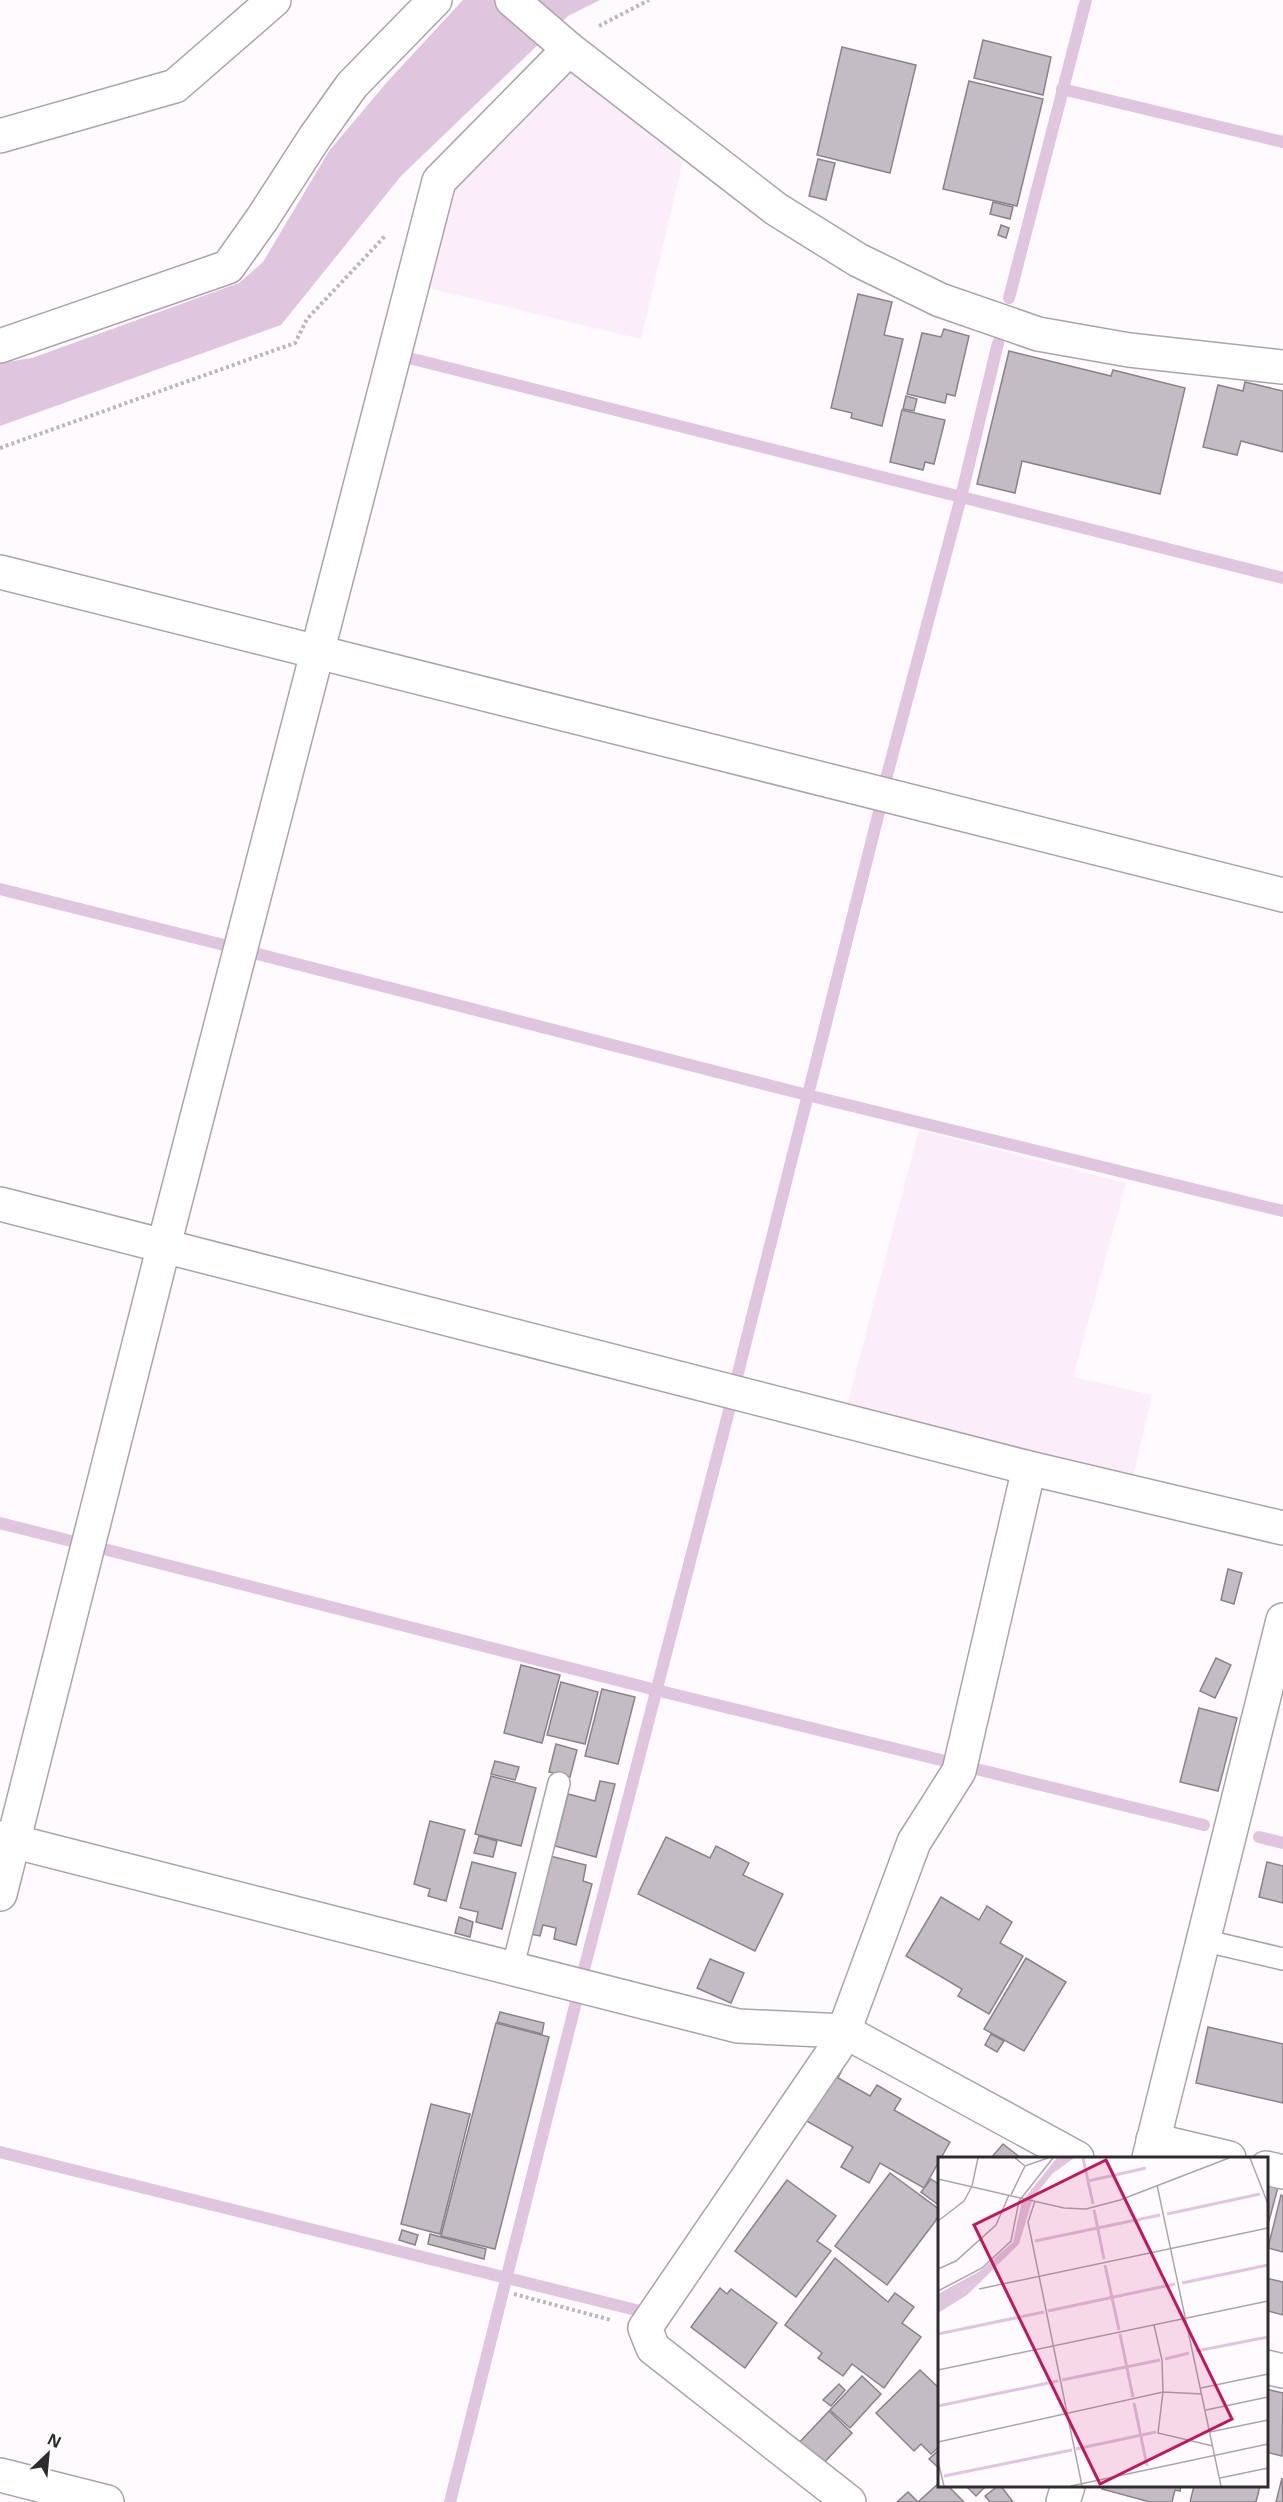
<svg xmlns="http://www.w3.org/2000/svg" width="1283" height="2502" viewBox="0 0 1283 2502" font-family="'Open Sans',sans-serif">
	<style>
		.built { fill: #fcedfa }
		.water { fill: #e0c5de }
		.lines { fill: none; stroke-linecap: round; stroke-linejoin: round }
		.stream { stroke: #e0c5de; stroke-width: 12 }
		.building { fill: #c4bcc4; stroke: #8b838a; stroke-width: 1.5 }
		.lane-casing { stroke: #aca4ab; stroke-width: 24 }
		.street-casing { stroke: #aca4ab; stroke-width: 36 }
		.secondary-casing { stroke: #aca4ab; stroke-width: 36 }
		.path { stroke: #bbb7bb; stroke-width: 4; stroke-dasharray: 3 3; stroke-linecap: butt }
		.lane { stroke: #fff; stroke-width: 21 }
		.street { stroke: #fff; stroke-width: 33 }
		.secondary { stroke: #fff; stroke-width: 33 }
		.inset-river { fill: none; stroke: #e0c5de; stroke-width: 3 }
		.inset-road { fill: none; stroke: #aba7ab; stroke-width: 1.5 }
		.view { fill: #c2185b; fill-opacity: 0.15; stroke: #c2185b; stroke-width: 3 }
		.inset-edge { fill: none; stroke: #2e2b2e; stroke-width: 3 }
	</style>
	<rect width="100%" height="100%" fill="#fffafe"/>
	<g class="built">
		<path d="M 557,70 L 571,71 L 683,160 L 641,339 L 420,286 L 441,203 Z"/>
		<path d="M 919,1130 L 1126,1183 L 1073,1377 L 1152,1395 L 1132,1481 L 846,1410 Z"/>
	</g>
	<path class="water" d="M 463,0 L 600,0 L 568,16 L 401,176 L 281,325 L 0,426 L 0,363 L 32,358 L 239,283 L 263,262 L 329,151 L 387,82 Z"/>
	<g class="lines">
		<g class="stream">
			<path d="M 1062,89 L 1283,142"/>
			<path d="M 1009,298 L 1086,0"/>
			<path d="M 405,357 L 1283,578"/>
			<path d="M 886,779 L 961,497 L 998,343"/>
			<path d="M 0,889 L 224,945"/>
			<path d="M 254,953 L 807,1095 L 1283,1211"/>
			<path d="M 738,1373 L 881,804"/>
			<path d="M 0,1523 L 71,1541"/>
			<path d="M 100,1548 L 656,1690 L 949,1762"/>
			<path d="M 972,1768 L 1204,1825"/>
			<path d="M 1259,1837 L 1283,1843"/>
			<path d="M 582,1977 L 731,1403"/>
			<path d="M 0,2152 L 648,2313"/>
			<path d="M 450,2502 L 577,1998"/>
		</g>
	</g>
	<g class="building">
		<path d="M 983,40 L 1051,57 L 1043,95 L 974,78 Z"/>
		<path d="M 842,47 L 916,65 L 890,173 L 817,155 Z"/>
		<path d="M 969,81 L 1043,99 L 1017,206 L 943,189 Z"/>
		<path d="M 818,159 L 835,163 L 826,200 L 809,196 Z"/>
		<path d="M 993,202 L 1013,207 L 1010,219 L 990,214 Z"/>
		<path d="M 1001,225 L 1009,228 L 1006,238 L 998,235 Z"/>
		<path d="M 858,294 L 892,302 L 884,335 L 903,339 L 882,426 L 851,418 L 852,413 L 831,408 Z"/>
		<path d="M 944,329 L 969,336 L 955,396 L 947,394 L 945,403 L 907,394 L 922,333 L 941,337 Z"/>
		<path d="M 1009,351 L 1111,376 L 1113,370 L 1185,388 L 1160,494 L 1022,461 L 1015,493 L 977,484 Z"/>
		<path d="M 1245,382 L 1283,391 L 1283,452 L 1241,441 L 1237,455 L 1203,447 L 1218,385 L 1243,391 Z"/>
		<path d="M 906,396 L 917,399 L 914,411 L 903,409 Z"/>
		<path d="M 902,410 L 945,420 L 934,464 L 925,462 L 923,470 L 890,462 Z"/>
		<path d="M 1228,1569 L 1242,1573 L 1234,1604 L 1221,1600 Z"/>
		<path d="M 1216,1658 L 1231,1665 L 1215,1698 L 1200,1691 Z"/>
		<path d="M 521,1665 L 560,1675 L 542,1743 L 504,1733 Z"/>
		<path d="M 561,1682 L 598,1692 L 585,1744 L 547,1735 Z"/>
		<path d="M 602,1689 L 635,1697 L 618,1764 L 585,1756 Z"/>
		<path d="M 1199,1708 L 1237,1718 L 1218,1791 L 1180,1782 Z"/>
		<path d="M 556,1744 L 577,1750 L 570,1777 L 549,1772 Z"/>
		<path d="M 495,1761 L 519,1767 L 515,1780 L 491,1774 Z"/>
		<path d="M 491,1776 L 536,1788 L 521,1846 L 475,1834 Z"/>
		<path d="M 600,1781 L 615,1784 L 596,1857 L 555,1846 L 568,1794 L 595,1801 Z"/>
		<path d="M 430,1821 L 465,1830 L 446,1901 L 428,1896 L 430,1889 L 414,1884 Z"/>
		<path d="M 479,1836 L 497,1841 L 493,1857 L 474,1853 Z"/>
		<path d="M 666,1837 L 710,1858 L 716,1846 L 749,1863 L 743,1875 L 783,1894 L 755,1951 L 638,1894 Z"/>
		<path d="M 550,1856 L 586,1865 L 583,1881 L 592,1884 L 576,1945 L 554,1939 L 556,1928 L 543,1925 L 540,1936 L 530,1934 Z"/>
		<path d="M 472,1862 L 516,1873 L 502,1929 L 476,1922 L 478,1912 L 460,1908 Z"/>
		<path d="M 1267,1862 L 1283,1866 L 1283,1903 L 1259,1897 Z"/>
		<path d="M 941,1897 L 979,1920 L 987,1906 L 1012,1922 L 1000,1943 L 1023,1956 L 989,2014 L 958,1996 L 962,1989 L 906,1956 Z"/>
		<path d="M 459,1917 L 473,1922 L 470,1937 L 455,1933 Z"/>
		<path d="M 1026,1958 L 1066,1982 L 1024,2051 L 984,2029 Z"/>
		<path d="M 710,1959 L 744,1973 L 731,2003 L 697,1988 Z"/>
		<path d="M 500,2012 L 544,2023 L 542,2034 L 497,2022 Z"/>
		<path d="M 496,2023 L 549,2037 L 495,2249 L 441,2236 Z"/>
		<path d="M 1208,2027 L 1283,2044 L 1283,2103 L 1196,2083 Z"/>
		<path d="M 991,2034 L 1004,2041 L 997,2052 L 985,2045 Z"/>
		<path d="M 834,2066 L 842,2070 L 838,2078 L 870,2096 L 877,2085 L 901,2099 L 894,2110 L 950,2142 L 924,2188 L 880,2163 L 869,2183 L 841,2167 L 853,2147 L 803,2119 Z"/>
		<path d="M 431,2104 L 470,2114 L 440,2234 L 401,2224 Z"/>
		<path d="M 1003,2144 L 1021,2158 L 991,2158 Z"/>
		<path d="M 890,2173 L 940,2210 L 940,2215 L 887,2285 L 835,2246 Z"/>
		<path d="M 931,2179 L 940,2185 L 940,2206 L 921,2192 Z"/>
		<path d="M 787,2180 L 836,2216 L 817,2241 L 831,2251 L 796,2297 L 735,2251 Z"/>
		<path d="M 1266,2184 L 1278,2187 L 1266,2232 Z"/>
		<path d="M 1281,2195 L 1283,2196 L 1283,2252 L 1268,2248 Z"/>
		<path d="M 402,2230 L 418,2235 L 415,2245 L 399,2240 Z"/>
		<path d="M 430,2234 L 486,2249 L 484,2259 L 428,2244 Z"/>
		<path d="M 835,2258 L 888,2302 L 895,2293 L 914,2307 L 902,2323 L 921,2337 L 884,2388 L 852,2364 L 843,2376 L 818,2358 L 822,2353 L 785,2325 Z"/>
		<path d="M 1266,2278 L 1283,2282 L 1283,2315 L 1268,2311 L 1266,2316 Z"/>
		<path d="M 720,2288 L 727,2294 L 731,2289 L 777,2323 L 745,2368 L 691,2327 Z"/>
		<path d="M 920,2370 L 940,2389 L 940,2446 L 931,2454 L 921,2444 L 914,2451 L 876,2413 Z"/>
		<path d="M 862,2376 L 881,2394 L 850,2428 L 830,2410 Z"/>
		<path d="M 839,2384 L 845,2390 L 831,2406 L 823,2400 Z"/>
		<path d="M 1266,2389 L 1283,2393 L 1282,2456 L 1266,2452 Z"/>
		<path d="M 829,2411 L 852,2433 L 819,2468 L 795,2447 Z"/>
		<path d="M 940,2449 L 940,2469 L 929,2459 Z"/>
		<path d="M 1282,2478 L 1283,2502 L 1276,2502 Z"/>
		<path d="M 940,2482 L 940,2486 L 948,2486 L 964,2502 L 897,2502 L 908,2492 L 918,2502 Z"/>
		<path d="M 966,2486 L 986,2486 L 976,2496 Z"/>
		<path d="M 998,2486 L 1001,2486 L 1013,2502 L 990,2502 L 985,2496 Z"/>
		<path d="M 1103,2486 L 1181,2486 L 1180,2491 L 1175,2490 L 1172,2502 L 1150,2502 L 1102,2489 Z"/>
		<path d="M 1194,2486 L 1260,2486 L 1256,2502 L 1190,2502 Z"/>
	</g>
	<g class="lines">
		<defs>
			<g id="lane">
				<path d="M 1202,1940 L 1283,1959"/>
				<path d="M 512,1970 L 559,1783"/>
			</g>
			<g id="street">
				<path d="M 512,0 L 569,49 L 776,209 L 858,260 L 940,300 L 1038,334 L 1129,350 L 1283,367"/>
				<path d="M 0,136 L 175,86 L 274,0"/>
				<path d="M 0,346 L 228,267 L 262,219 L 315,137 L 352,85 L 435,0"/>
				<path d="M 0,572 L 1283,895"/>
				<path d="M 0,1204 L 1029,1468 L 1283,1528"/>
				<path d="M 0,1838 L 738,2026 L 844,2031 L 1077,2158"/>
				<path d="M 0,1894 L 164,1245 L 439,181 L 569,49"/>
				<path d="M 1153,2140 L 1229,2158"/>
				<path d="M 1149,2158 L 1283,1620"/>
				<path d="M 1266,2168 L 1283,2172"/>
				<path d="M 1266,2367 L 1283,2371"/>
				<path d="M 849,2502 L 653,2348 L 645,2328 L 836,2048 L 844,2031 L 914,1842 L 959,1771 L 1029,1468"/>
			</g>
			<g id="secondary">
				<path d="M 0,2475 L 107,2502"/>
				<path d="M 1063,2502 L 1068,2486"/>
			</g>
		</defs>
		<use href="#lane" class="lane-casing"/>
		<use href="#street" class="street-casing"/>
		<use href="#secondary" class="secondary-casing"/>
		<g class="path">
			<path d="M 599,26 L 649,0"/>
			<path d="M 0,448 L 295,343 L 307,319 L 386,235"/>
			<path d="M 514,2294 L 611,2320"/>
		</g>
		<use href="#lane" class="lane"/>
		<use href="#street" class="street"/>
		<use href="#secondary" class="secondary"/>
	</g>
	<g transform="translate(938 2157)">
		<rect width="330" height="330" fill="#fffafe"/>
		<path d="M 119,1 L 136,1 L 114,17 L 95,41 L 81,87 L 29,138 L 0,156 L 0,137 L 42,114 L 75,85 L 84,44 Z" fill="#e0c5de"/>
		<path class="inset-river" d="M 145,1 L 155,47M 150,24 L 208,11M 156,53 L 166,102M 229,57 L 322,37M 97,84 L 222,58M 167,108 L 181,173M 244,126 L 330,108M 110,154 L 237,127M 0,177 L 106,155M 182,177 L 195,240M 258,194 L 330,180M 227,202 L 251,196M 124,223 L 222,203M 196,246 L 209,309M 0,249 L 120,224M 138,292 L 218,275M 6,319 L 134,293"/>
		<path class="inset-road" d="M 77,1 L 87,9 L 110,1M 312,1 L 330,47M 0,22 L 126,51 L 148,52 L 182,43 L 291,1M 219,28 L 283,329M 73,38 L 87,9M 97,44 L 90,65 L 144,329M 0,64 L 26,44 L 34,29 L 40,1M 0,112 L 18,104 L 58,68 L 71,38M 41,132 L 330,71M 0,134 L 44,111 L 73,84 L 81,44 L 115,1M 216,168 L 224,203 L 225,235 L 220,276 L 275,289M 0,213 L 330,144M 263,231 L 330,217M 268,253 L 330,240M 272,275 L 330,263M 0,285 L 225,235 L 264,237M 0,304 L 6,329M 282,321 L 330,311M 133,329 L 330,287"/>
		<path class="view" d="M 168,3 L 294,262 L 162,327 L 36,68 Z"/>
		<rect width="330" height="330" class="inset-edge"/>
	</g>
	<g transform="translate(48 2454) rotate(26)" stroke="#ffffff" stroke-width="4.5" paint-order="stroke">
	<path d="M0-4.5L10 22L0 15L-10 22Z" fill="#2e2b2e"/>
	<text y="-9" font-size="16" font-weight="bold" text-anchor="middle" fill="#2e2b2e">N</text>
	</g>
</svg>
